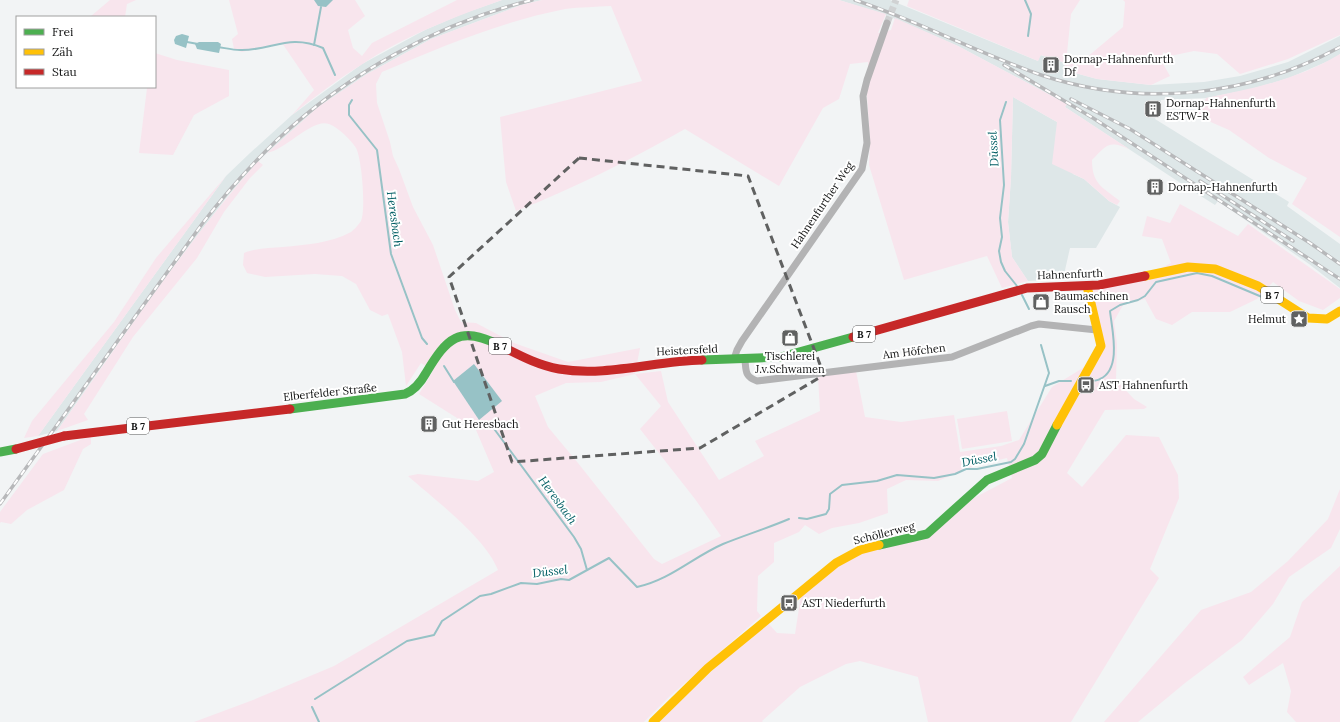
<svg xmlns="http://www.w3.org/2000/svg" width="1340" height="722" viewBox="0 0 1340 722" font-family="Lora,serif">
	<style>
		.built { fill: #dee7e8 }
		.green { fill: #f8e5ed; fill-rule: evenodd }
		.water { fill: #97c2c6 }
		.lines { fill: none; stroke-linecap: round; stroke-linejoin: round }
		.stream { stroke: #97c2c6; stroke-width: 2 }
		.street-tunnel { stroke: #d0d2d3; stroke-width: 7; stroke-dasharray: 7 3.5; stroke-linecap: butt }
		.street { stroke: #b3b3b4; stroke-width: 7 }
		.fast { stroke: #4caf50; stroke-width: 9 }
		.slow { stroke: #ffc107; stroke-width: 9 }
		.jam { stroke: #c62828; stroke-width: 9 }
		.rail-casing { stroke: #b7b8ba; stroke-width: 3.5 }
		.rail { stroke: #fff; stroke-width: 2; stroke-dasharray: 6; stroke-linecap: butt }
		.jam-bridge { stroke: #c62828; stroke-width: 9 }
		.marked { fill: none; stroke: #606161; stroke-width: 3; stroke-dasharray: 8 5; stroke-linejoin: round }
		.labels { text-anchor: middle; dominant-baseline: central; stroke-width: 4; stroke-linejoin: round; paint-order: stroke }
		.shield { fill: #fff; stroke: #585959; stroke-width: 1 }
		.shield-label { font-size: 10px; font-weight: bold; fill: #111212 }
		.poi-label { font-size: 11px; fill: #111212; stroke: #fff; text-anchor: start }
		.street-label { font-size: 11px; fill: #111212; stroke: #fff }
		.water-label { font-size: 12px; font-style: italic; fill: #015e64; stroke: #fff }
	</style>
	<rect width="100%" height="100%" fill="#f2f4f5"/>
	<g class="built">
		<path d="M 502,0 L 542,0 L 521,5 L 431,39 L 367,74 L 318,107 L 258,161 L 227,197 L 156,289 L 57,431 L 38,436 L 226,176 L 250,153 L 292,115 L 362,64 L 425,30 L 462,14 Z"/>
		<path d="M 839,0 L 890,0 L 1038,61 L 1040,55 L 1066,63 L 1064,70 L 1097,79 L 1151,85 L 1204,82 L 1240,76 L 1288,62 L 1340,36 L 1340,54 L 1333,59 L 1289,78 L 1252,89 L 1206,98 L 1161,100 L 1155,119 L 1289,202 L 1287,206 L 1340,244 L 1340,288 L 1309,264 L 1218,201 L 1215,205 L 1188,188 L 1065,107 L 1067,104 L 958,46 L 886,15 Z"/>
		<path d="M 1013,97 L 1057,122 L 1073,174 L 1084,179 L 1109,201 L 1120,207 L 1096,248 L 1070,248 L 1063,279 L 1028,281 L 1012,257 L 1008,222 L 1011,177 Z"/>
	</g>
	<g class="green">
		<path d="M 110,0 L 136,0 L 127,4 L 125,17 L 90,17 Z"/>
		<path d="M 229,0 L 355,0 L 365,16 L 348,30 L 353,48 L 362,56 L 372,43 L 457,0 L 502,0 C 454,17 404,36 361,65 C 337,80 314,97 292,115 L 314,90 L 282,43 L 242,52 L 234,49 L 232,39 L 238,34 Z"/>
		<path d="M 542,0 L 839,0 L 886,14 L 878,33 L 891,30 L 895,18 L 958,46 L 1067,104 L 1065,107 L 1129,149 C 1108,140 1107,145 1092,160 C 1092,184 1102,187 1120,201 L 1117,205 L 1109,201 L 1084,179 L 1052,164 L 1057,122 L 1013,97 L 1011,177 L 1008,222 L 1012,257 L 1028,281 L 1002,288 L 987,256 L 904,280 L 869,165 L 870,140 L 867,96 L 868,62 L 850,64 L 839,99 L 823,108 L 779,186 L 685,129 C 630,160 575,188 516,211 L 506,182 L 500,117 L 642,81 L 611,6 C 596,7 580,7 565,9 C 500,22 443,46 382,72 L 376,84 L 377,103 L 390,142 L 393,156 L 399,169 L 413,207 L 433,245 L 455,310 L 461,322 L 476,323 L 514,343 L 568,362 L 640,348 L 635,374 L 661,371 L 668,402 L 719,480 L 764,456 L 755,441 L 820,411 L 818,377 L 856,371 L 865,417 L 901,422 L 954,415 L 960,452 L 1001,446 L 1019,440 L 1052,387 L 1086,366 L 1100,339 L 1090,288 L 1135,282 L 1171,263 L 1162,239 L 1142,236 L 1147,216 L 1170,223 L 1180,204 L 1238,236 L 1248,224 L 1340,289 L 1340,298 L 1323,310 L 1299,301 L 1273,282 L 1257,299 L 1230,312 L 1192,312 L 1172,325 L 1156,319 L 1145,299 L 1123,305 L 1114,321 L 1117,344 L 1116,380 L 1134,399 L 1147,407 L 1144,409 L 1105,410 L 1067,473 L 1082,487 L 1126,435 L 1159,437 L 1178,475 L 1179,498 L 1150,569 L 1159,578 L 1071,722 L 928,722 L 918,677 L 860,661 L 846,664 L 800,687 L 762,721 L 763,722 L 659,722 L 695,686 L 767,622 L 777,633 L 795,634 L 801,595 L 842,561 L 864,551 L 929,536 L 974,498 L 1012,478 L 1007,458 L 974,466 L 938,481 L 906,480 L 887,489 L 888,513 L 859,523 L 832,528 L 819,534 L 805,525 L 799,532 L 774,543 L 774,562 L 758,576 L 757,611 L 761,616 L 669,697 L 644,722 L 194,722 L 253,700 L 334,666 L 498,570 C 485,537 435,500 408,476 L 418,474 L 478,481 L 494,472 L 476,430 L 419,394 L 433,371 L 421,363 L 406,386 L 402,352 L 388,314 L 382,316 L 370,310 L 356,284 L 342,276 L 315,274 L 265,277 L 247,273 L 243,265 L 244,253 C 256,248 270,248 283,247 C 305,245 331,243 351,232 C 354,230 359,224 361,221 C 366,210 362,159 356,148 C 351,140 339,128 329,124 C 312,118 287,149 267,153 L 318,107 L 367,74 L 431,39 L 521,5 ZM 635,374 L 661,406 L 640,429 L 695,499 L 721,536 L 662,564 L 654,559 L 578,463 L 548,427 L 535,396 L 566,383 L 601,382 Z"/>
		<path d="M 909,0 L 1080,0 L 1071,14 L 1066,63 L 1080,63 L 1123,27 L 1125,2 L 1123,0 L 1340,0 L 1340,35 L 1288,59 L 1240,74 L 1217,54 L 1194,51 L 1170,56 L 1163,52 L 1162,62 L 1170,76 L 1151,85 L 1097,79 L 1064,70 L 1065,63 L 1041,55 L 1038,61 L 907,6 Z"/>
		<path d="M 155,53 L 177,60 L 229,70 L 229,96 L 194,115 L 173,155 L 139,153 L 147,88 L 145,87 L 155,87 Z"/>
		<path d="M 1340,54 L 1340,237 L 1292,204 L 1307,178 L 1269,158 L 1229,130 L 1197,116 L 1206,98 C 1252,89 1299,79 1340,54 Z"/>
		<path d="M 258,161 L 263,165 L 250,178 L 224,212 L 197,258 L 133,337 L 84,414 L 88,420 L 57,431 C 122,339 184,246 258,161 Z"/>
		<path d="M 226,176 L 38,436 L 24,438 L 32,421 L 114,322 L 156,258 Z"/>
		<path d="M 1007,411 L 1012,441 L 962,449 L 957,419 Z"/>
		<path d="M 91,436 L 91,444 L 83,449 L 64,490 L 27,510 L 11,524 L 1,522 L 0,523 L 0,512 L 43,454 Z"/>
		<path d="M 1340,489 L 1340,529 L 1331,548 L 1289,577 L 1273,604 L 1242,640 L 1185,683 L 1138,722 L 1104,722 L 1201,610 L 1251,592 L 1288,561 L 1328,519 Z"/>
		<path d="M 1340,566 L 1340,722 L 1296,722 L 1287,712 L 1291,691 L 1283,663 L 1249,685 L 1243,677 L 1290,637 L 1302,602 Z"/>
	</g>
	<g class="water">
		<path d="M 314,0 L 333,0 L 326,7 L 318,6 Z"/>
		<path d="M 182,34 L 189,36 L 186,48 L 175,44 L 174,40 L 176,36 Z"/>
		<path d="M 199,42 L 218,42 L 221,44 L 219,53 L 197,49 L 195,44 Z"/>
		<path d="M 474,364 L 502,401 L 479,420 L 453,381 Z"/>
	</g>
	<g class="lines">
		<g class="stream">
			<path d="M 1025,0 L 1031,14 L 1028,36"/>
			<path d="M 187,42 L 198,44"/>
			<path d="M 314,45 L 321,7"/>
			<path d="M 218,47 C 225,48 233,50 240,50 C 272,51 288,33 323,48 L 335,75"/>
			<path d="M 352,100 L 349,105 L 349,115 L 377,150 L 391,254 L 422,338 L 427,344"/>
			<path d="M 1006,102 L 1000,120 L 1004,185 L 1000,218 L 1002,237 L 999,251 L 1001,262 L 1005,271 L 1017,286"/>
			<path d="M 1022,295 L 1029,309"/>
			<path d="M 444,366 L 454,382"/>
			<path d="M 1088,382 C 1091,381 1097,381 1100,379 C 1122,369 1112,330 1110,311 L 1120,305 L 1138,300 L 1145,296 L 1156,282 L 1197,273 L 1212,276 L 1262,297"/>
			<path d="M 1045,386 L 1059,381 L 1071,381"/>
			<path d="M 492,426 L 574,537 L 581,549 L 587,570"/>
			<path d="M 799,518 L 807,519 L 826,514 L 829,509 L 830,494 L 842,485 L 877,481 L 897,475 L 934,478 L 955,474 L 966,469 L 977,469 L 1011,462 L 1015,459 L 1024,444 L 1049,373 L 1041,345"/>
			<path d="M 315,699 L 407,641 L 434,635 L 442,621 L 480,596 L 491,594 L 521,583 L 537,584 L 561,579 L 569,580 L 609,558 L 637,587 C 670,580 693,557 723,544 C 745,535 768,528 789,519"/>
			<path d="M 312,707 L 319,722"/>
		</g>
		<path class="street-tunnel" d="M 887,23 L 896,0"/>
		<g class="street">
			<path d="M 734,359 L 737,350 L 742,341 L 862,169 L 867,143 L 863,96 L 867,80 L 887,23"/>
			<path d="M 745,360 C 746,371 745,377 757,381 L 952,357 L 1031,326 L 1039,324 L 1097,330"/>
		</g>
		<g class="fast">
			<path d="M 702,360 L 781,357 L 853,337"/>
			<path d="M 290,409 L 405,394 C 415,390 421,382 426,373 C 447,338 459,325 499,345"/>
			<path d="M 0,452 L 16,449"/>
			<path d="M 879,545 L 927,534 L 987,480 L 1035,460 L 1042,454 L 1057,425"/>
		</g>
		<g class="slow">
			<path d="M 1145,276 L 1188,267 L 1215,269 L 1258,286 L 1308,318 L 1327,319 L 1340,311"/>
			<path d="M 1057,425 L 1101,346 L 1087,286"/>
			<path d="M 653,722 L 708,668 L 836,563 L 860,550 L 879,545"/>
		</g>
		<g class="jam">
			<path d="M 853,337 L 1027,288 L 1099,285 L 1145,276"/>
			<path d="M 499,345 C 519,355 537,365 559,369 C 606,377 655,361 702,360"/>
			<path d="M 64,436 L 290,409"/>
		</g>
		<defs>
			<g id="rail">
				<path d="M 855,0 C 918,21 978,53 1041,75 C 1141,108 1248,97 1340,47"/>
				<path d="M 1004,65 L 1093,118 L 1340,279"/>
				<path d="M 1071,99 L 1130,129 L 1310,243 L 1340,264"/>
				<path d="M 1200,181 L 1293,241"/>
				<path d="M 0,504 L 202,224 C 225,194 250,166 277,140 C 347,74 438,23 532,0"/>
			</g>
		</defs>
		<use href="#rail" class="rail-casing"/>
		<use href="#rail" class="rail"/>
		<path class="jam-bridge" d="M 16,449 L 64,436"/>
	</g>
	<path class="marked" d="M 579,158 L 748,176 L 824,375 L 700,448 L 512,462 L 449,277 Z"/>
	<defs>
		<symbol id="building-square" viewBox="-11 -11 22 22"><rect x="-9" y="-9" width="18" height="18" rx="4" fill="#606161" stroke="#fff"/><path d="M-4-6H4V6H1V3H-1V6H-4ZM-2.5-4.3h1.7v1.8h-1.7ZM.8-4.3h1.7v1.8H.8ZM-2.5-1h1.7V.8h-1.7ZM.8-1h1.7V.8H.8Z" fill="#fff"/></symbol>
		<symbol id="shop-square" viewBox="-11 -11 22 22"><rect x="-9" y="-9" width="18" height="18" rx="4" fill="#606161" stroke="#fff"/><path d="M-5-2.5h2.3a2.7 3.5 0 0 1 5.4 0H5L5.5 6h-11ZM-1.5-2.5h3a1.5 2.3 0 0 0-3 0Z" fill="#fff"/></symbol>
		<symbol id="sight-square" viewBox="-11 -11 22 22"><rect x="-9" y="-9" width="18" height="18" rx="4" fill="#606161" stroke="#fff"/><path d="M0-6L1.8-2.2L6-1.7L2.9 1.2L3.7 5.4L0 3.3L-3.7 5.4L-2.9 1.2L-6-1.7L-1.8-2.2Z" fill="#fff"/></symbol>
		<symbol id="bus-square" viewBox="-11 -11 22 22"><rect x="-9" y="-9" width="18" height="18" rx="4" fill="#606161" stroke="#fff"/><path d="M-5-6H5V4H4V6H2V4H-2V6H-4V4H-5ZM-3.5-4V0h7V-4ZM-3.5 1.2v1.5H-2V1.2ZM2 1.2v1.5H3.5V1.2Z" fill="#fff"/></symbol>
	</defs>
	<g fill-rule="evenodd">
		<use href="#building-square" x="1041" y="55" width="20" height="20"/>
		<use href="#building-square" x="1143" y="99" width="20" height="20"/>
		<use href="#building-square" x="1145" y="177" width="20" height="20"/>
		<use href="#shop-square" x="1031" y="292" width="20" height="20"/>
		<use href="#sight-square" x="1289" y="309" width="20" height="20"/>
		<use href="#shop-square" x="780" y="328" width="20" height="20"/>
		<use href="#bus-square" x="1076" y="375" width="20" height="20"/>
		<use href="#building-square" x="419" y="414" width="20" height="20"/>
		<use href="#bus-square" x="779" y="593" width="20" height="20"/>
	</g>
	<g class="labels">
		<g class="shield">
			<rect x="1261" y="287" width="22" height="16" rx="3"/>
			<rect x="853" y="326" width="22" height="16" rx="3"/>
			<rect x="489" y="338" width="22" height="16" rx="3"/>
			<rect x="127" y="418" width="22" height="16" rx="3"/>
		</g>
		<g class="shield-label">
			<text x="1272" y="295">B 7</text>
			<text x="864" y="334">B 7</text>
			<text x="500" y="346">B 7</text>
			<text x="138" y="426">B 7</text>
		</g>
		<g class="poi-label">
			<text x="1064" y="59">Dornap-Hahnenfurth<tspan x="1064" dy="13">Df</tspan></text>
			<text x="1166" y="103">Dornap-Hahnenfurth<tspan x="1166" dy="13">ESTW-R</tspan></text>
			<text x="1168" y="187">Dornap-Hahnenfurth</text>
			<text x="1054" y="296">Baumaschinen<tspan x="1054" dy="13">Rausch</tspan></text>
			<text x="1286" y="319" text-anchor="end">Helmut</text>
			<text x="790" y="356" text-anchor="middle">Tischlerei<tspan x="790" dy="13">J.v.Schwamen</tspan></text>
			<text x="1099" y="385">AST Hahnenfurth</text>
			<text x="442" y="424">Gut Heresbach</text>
			<text x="802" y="603">AST Niederfurth</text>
		</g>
		<g class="street-label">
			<text transform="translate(822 205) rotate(-56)">Hahnenfurther Weg</text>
			<text transform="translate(1070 274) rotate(-2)">Hahnenfurth</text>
			<text transform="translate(687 350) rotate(-3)">Heistersfeld</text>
			<text transform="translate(914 351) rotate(-7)">Am Höfchen</text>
			<text transform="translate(330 392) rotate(-6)">Elberfelder Straße</text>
			<text transform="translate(884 533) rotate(-14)">Schöllerweg</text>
		</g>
		<g class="water-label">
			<text transform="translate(993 149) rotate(-93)">Düssel</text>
			<text transform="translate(395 219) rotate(82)">Heresbach</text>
			<text transform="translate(979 459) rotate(-11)">Düssel</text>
			<text transform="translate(558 500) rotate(54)">Heresbach</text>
			<text transform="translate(550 571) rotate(-7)">Düssel</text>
		</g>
	</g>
	<rect x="16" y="16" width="140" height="72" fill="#ffffff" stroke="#a0a0a0"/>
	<rect x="24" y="29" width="20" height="6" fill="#4caf50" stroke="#a0a0a0"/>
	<text x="52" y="36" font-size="12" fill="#111212">Frei</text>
	<rect x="24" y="49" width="20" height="6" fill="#ffc107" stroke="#a0a0a0"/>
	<text x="52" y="56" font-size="12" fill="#111212">Zäh</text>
	<rect x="24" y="69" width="20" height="6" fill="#c62828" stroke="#a0a0a0"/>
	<text x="52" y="76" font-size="12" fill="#111212">Stau</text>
</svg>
